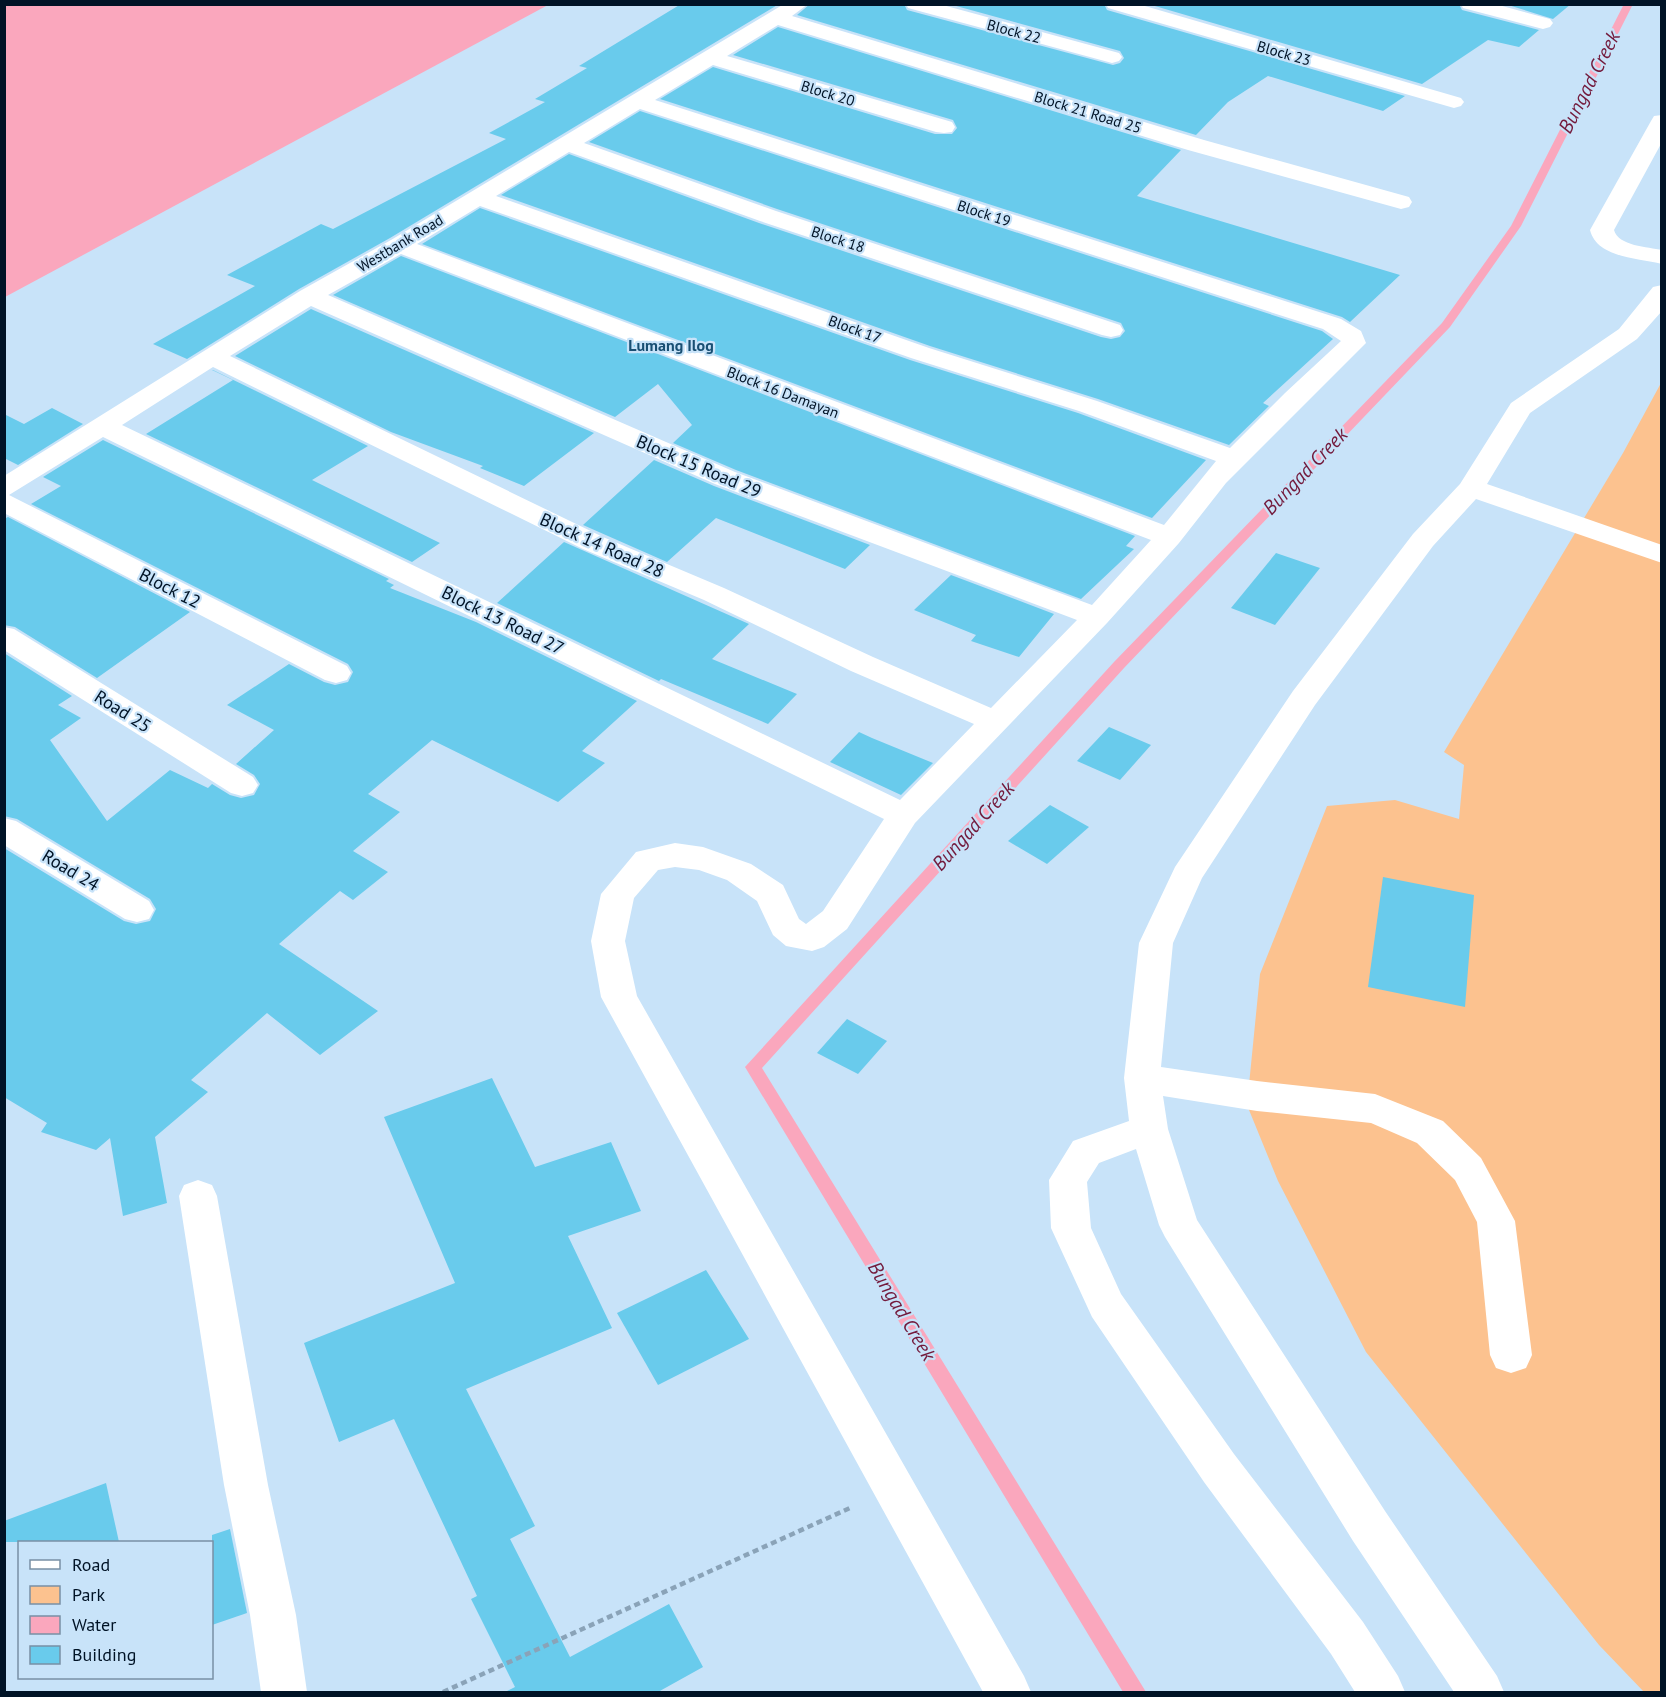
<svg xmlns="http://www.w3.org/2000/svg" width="1666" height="1697" viewBox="0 0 1666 1697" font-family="'PT Sans',sans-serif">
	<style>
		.green { fill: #fcc28f }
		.water { fill: #faa7bd }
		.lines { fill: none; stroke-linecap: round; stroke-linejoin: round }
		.stream { fill: #faa7bd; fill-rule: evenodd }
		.building { fill: #69cbec }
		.path { stroke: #8aa3b8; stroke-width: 4.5; stroke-dasharray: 6 4; stroke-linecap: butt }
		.minor { fill: #fff; fill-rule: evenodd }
		.labels { text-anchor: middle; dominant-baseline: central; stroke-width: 4.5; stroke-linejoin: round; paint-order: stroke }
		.far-street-label { font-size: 15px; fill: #001326; stroke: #c8e3f9 }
		.far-neighbourhood-label { font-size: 16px; font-weight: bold; fill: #194f73; stroke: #c8e3f9 }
		.street-label { font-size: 18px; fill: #001326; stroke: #c8e3f9 }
		.water-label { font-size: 20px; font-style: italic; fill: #731a3c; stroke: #c8e3f9 }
	</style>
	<rect width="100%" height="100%" fill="#c8e3f9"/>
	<path class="green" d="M 1661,383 L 1661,1692 L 1644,1692 L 1599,1645 L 1366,1352 L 1278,1181 L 1247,1105 L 1260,974 L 1327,806 L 1395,800 L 1459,819 L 1464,765 L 1444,752 L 1623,453 Z"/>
	<path class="water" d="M 5,4 L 548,4 L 548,5 L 5,297 Z"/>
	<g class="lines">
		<path class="stream" d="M 1624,4 L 1633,4 L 1521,226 L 1450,327 L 1124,668 L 762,1068 L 1146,1692 L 1123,1692 L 745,1067 L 1114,662 L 1442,323 L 1511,226 Z"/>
	</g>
	<g class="building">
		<path d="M 681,4 L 779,4 L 390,238 L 299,289 L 187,359 L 153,344 L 255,286 L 227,275 L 321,224 L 333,229 L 506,139 L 489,133 L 545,102 L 535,99 L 587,68 L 579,66 Z"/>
		<path d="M 810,4 L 904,4 L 907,10 L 1113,65 L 1120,63 L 1124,58 L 1120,51 L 949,4 L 1104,4 L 1107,10 L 1405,96 L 1383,111 L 1268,76 L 1228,102 L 1196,135 L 797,15 Z"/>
		<path d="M 1148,4 L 1459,4 L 1462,10 L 1539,30 L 1519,47 L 1488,40 L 1422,84 Z"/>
		<path d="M 1505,4 L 1571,4 L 1553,19 Z"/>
		<path d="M 778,27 L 1181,150 L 1137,196 L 1400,275 L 1350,322 L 1342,317 L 660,99 L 713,67 L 935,134 L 952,134 L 957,128 L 953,120 L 733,55 Z"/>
		<path d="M 640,111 L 1322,331 L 1333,339 L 1263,403 L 1269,406 L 1229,445 L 1098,399 L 930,346 L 501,195 L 569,154 L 759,223 L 1101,337 L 1111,339 L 1120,337 L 1125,331 L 1121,323 L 777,209 L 589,142 Z"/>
		<path d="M 480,208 L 910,360 L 1078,413 L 1206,460 L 1152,518 L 422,244 Z"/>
		<path d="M 401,256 L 1135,536 L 1126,546 L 1134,549 L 1081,599 L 736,470 L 673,443 L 692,425 L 658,384 L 615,417 L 333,295 Z"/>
		<path d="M 311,309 L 594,433 L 524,486 L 480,468 L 483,466 L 391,432 L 235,356 Z"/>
		<path d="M 212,370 L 213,370 L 368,446 L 312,480 L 440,543 L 412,562 L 146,434 L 233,380 Z"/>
		<path d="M 52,408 L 83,424 L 18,465 L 4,458 L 4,414 L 24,424 Z"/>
		<path d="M 103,440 L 389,579 L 386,581 L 394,585 L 390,588 L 476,622 L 637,701 L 582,751 L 605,763 L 558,802 L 432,740 L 368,794 L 400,812 L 353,851 L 388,872 L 353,900 L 340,891 L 279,944 L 378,1011 L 320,1055 L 267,1013 L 191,1080 L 208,1092 L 155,1137 L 167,1203 L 123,1216 L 110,1138 L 96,1150 L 41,1132 L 47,1123 L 4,1097 L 4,848 L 124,921 L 136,924 L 150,921 L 156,909 L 150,899 L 17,819 L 4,816 L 4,653 L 72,696 L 58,705 L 81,718 L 50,740 L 107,821 L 170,770 L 208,788 L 212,784 L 230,795 L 241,798 L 254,795 L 260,784 L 254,775 L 236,764 L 274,730 L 227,705 L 289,664 L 324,682 L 335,685 L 348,682 L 353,672 L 348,664 L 31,504 L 61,486 L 43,477 Z"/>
		<path d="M 654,460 L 714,486 L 870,545 L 845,569 L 716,518 L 667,562 L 583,525 Z"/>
		<path d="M 8,517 L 190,612 L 97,678 L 15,627 L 4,625 L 4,519 Z"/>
		<path d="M 564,542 L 749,624 L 712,659 L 797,694 L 768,724 L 661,679 L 659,681 L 497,603 Z"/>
		<path d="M 1276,553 L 1320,568 L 1275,625 L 1231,608 Z"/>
		<path d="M 951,575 L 1054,614 L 1019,657 L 971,641 L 976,635 L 914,610 Z"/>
		<path d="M 1109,727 L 1151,745 L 1120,780 L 1077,761 Z"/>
		<path d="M 859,732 L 872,738 L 933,763 L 901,795 L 830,762 Z"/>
		<path d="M 1050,805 L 1089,827 L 1047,864 L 1008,841 Z"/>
		<path d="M 1383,877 L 1474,895 L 1465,1007 L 1368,987 Z"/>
		<path d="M 847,1019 L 887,1041 L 858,1074 L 817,1053 Z"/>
		<path d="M 492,1078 L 535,1167 L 611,1142 L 641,1211 L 568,1236 L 612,1328 L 466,1389 L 535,1526 L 510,1539 L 570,1657 L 669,1604 L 703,1667 L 658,1692 L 505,1692 L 515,1687 L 471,1599 L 477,1596 L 394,1419 L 339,1442 L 304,1343 L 455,1283 L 384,1117 Z"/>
		<path d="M 706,1270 L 749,1339 L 658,1385 L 617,1313 Z"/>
		<path d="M 106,1483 L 119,1542 L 4,1542 L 4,1521 Z"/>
		<path d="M 230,1529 L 247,1613 L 212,1625 L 212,1535 Z"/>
	</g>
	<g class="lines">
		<path class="path" d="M 443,1692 L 850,1508"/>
		<g class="minor">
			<path d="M 784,4 L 808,4 L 792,16 L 1204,140 L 1409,197 L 1412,202 L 1409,207 L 1401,209 L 1188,150 L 778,25 L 727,56 L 952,122 L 955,127 L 952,132 L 944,133 L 936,132 L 713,65 L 655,100 L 1341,319 L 1361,331 L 1366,343 L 1226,483 L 1179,543 L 1107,623 L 915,823 L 847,929 L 824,947 L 812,951 L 786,946 L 773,935 L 757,901 L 727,880 L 699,870 L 675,867 L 658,870 L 634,898 L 625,941 L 637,996 L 1024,1676 L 1031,1692 L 983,1692 L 601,997 L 591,941 L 601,894 L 636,852 L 675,843 L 703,847 L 751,864 L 783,885 L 799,919 L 806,924 L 823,911 L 884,819 L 103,437 L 9,495 L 347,666 L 351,673 L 347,680 L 336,683 L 325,680 L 4,513 L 4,476 L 300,291 L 391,240 ZM 640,109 L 1323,329 L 1341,341 L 1285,393 L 1230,448 L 1097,401 L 929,348 L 496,196 L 569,152 L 760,221 L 1102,335 L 1111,337 L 1120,335 L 1123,330 L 1120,325 L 776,211 L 584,143 ZM 480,206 L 911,358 L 1079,411 L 1216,461 L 1164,525 L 417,244 ZM 401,254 L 1151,540 L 1092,605 L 735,472 L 328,295 ZM 311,306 L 715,484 L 1077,620 L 991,708 L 873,657 L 724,588 L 603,537 L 230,356 ZM 213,367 L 583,549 L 704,600 L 851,671 L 974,724 L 900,800 L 122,425 Z"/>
			<path d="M 906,4 L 939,4 L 1119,53 L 1122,57 L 1119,61 L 1112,63 L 908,8 Z"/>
			<path d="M 1106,4 L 1138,4 L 1461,98 L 1464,102 L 1461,106 L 1454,108 L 1447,106 L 1108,8 Z"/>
			<path d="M 1461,4 L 1495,4 L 1550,19 L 1553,23 L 1550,27 L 1543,29 L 1463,8 Z"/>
			<path d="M 1662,115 L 1662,142 L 1614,230 C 1618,246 1648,247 1662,250 L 1662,264 C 1638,258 1597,258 1590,230 L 1651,121 L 1654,116 Z"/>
			<path d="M 1662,285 L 1662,311 L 1637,339 L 1530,413 L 1487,484 L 1662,545 L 1662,563 L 1476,499 L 1433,546 L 1315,705 L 1202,878 L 1173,943 L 1161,1067 L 1257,1081 L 1375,1094 L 1443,1121 L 1481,1158 L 1515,1221 L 1532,1355 L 1526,1368 L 1511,1373 L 1496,1368 L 1490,1355 L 1477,1222 L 1455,1180 L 1417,1143 L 1371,1123 L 1257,1111 L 1163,1096 L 1168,1129 L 1197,1220 L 1385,1511 L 1497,1676 L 1504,1692 L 1454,1692 L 1353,1541 L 1165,1237 L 1159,1225 L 1136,1149 L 1099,1163 L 1087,1182 L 1091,1228 L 1121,1294 L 1234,1454 L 1363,1622 L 1398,1676 L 1405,1692 L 1355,1692 L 1331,1654 L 1204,1482 L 1092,1317 L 1051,1228 L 1049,1180 L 1073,1141 L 1129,1121 L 1124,1078 L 1139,943 L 1175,867 L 1293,691 L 1413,534 L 1460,484 L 1511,403 L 1619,329 L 1653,287 Z"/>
			<path d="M 4,627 L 14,629 L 253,777 L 258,785 L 253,793 L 242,796 L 231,793 L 4,650 Z"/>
			<path d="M 4,818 L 16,821 L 149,901 L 154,910 L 149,919 L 137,922 L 125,919 L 4,845 Z"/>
			<path d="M 198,1180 L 212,1185 L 217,1196 L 268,1485 L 296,1615 L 307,1692 L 261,1692 L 250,1615 L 224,1485 L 179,1196 L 184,1185 Z"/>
		</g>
	</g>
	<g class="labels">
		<g class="far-street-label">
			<text transform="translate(1014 31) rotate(15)">Block 22</text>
			<text transform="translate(1284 53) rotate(16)">Block 23</text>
			<text transform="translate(828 93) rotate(17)">Block 20</text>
			<text transform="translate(1088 112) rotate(17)">Block 21 Road 25</text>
			<text transform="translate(984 213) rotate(18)">Block 19</text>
			<text transform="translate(838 239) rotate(18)">Block 18</text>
			<text transform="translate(400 243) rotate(-31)">Westbank Road</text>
			<text transform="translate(855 329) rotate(20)">Block 17</text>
			<text transform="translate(783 392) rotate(21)">Block 16 Damayan</text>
		</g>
		<g class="far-neighbourhood-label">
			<text x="671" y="345">Lumang Ilog</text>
		</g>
		<g class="street-label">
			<text transform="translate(699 466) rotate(23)">Block 15 Road 29</text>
			<text transform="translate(602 545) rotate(24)">Block 14 Road 28</text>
			<text transform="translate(170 588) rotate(27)">Block 12</text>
			<text transform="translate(503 620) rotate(26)">Block 13 Road 27</text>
			<text transform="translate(123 711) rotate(32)">Road 25</text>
			<text transform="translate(71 870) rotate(31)">Road 24</text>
		</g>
		<g class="water-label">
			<text transform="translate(1589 82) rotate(-63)">Bungad Creek</text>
			<text transform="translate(1305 471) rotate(-46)">Bungad Creek</text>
			<text transform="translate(973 826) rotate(-48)">Bungad Creek</text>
			<text transform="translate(902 1311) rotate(59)">Bungad Creek</text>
		</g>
	</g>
	<rect width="1666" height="1697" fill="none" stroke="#001326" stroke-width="12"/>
	<rect x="18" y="1541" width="195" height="138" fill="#c8e3f9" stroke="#7890a5" stroke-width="1.5"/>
	<rect x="30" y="1560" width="30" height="9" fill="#ffffff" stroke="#7890a5" stroke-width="1.5"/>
	<text x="72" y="1571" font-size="18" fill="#001326">Road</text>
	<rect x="30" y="1586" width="30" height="18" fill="#fcc28f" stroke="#7890a5" stroke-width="1.5"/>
	<text x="72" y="1601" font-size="18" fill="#001326">Park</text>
	<rect x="30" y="1616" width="30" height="18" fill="#faa7bd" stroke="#7890a5" stroke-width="1.5"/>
	<text x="72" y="1631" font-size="18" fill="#001326">Water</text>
	<rect x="30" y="1646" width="30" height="18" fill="#69cbec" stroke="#7890a5" stroke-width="1.5"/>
	<text x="72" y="1661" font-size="18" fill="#001326">Building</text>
</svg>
